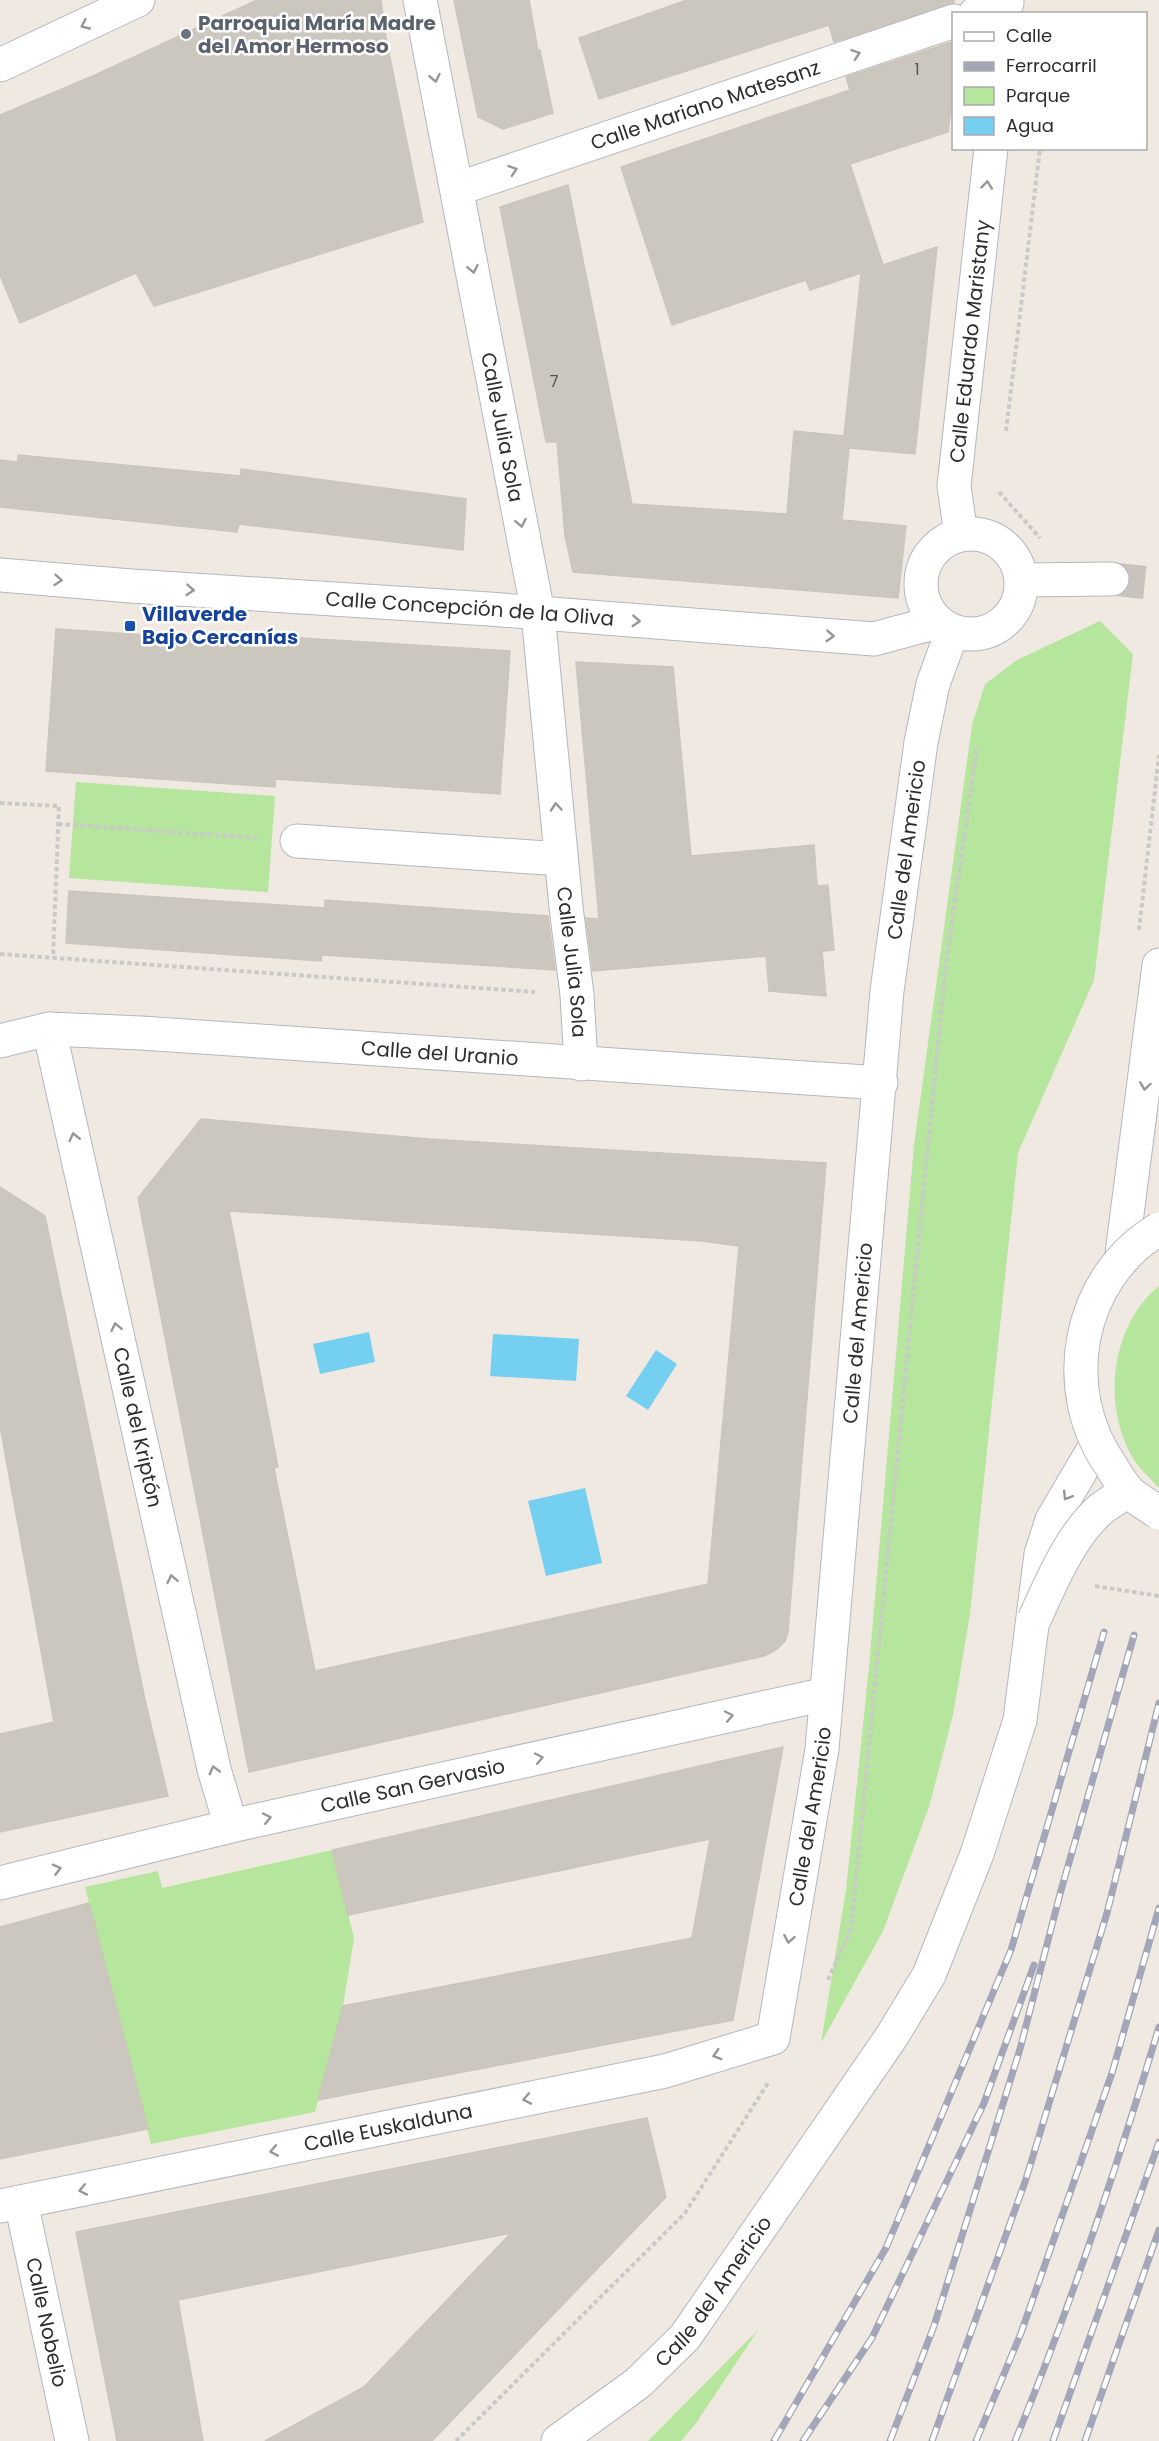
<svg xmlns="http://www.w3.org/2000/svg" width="1159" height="2441" viewBox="0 0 1159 2441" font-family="Poppins,sans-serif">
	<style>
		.green { fill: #b6e59e }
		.water { fill: #75cff0 }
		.building { fill: #cbc7bf; stroke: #cbc5ba; stroke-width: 1.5; fill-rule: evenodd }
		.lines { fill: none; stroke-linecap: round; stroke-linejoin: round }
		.minor-tunnel { stroke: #c8c4bd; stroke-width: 33; stroke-dasharray: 33 16; stroke-linecap: butt }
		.minor-casing { stroke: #b4b7c1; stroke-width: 35 }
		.tertiary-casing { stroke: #b4b7c1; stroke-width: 35 }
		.path { stroke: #c9c9c9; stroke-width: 4; stroke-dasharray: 4.5 3; stroke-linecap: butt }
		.minor { stroke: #fff; stroke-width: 33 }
		.tertiary { stroke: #fff; stroke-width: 33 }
		.rail-casing { stroke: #a3a6b8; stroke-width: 7 }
		.rail { stroke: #fff; stroke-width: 4.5; stroke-dasharray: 14; stroke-linecap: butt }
		.tertiary-bridge-casing { stroke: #b4b7c1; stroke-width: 35; stroke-linecap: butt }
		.path-bridge { stroke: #c9c9c9; stroke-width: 4; stroke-dasharray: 4.5 3; stroke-linecap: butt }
		.tertiary-bridge { stroke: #fff; stroke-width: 33 }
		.oneway { stroke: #969696 }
		.worship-dot { fill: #6b7280; stroke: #fff; stroke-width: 2 }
		.transit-dot { fill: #1a4fb4; stroke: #fff; stroke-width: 2 }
		.labels { text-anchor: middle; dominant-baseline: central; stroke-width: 5; stroke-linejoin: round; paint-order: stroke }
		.number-label { font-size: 16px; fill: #555452 }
		.worship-label { font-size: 20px; font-weight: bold; fill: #5b616d; stroke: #fff; text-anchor: start }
		.street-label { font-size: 20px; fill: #2e2e2e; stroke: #fff }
		.transit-label { font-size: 20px; font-weight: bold; fill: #164399; stroke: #fff; text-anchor: start }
	</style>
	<rect width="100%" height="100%" fill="#efe9e1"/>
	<g class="green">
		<path d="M 1100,621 L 1133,654 L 1094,980 L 1018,1153 L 970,1614 L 953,1715 L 929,1807 L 883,1931 L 821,2043 L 846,1890 L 869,1667 L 914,1145 L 972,725 L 985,684 L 1017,660 Z"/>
		<path d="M 76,782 L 275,796 L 268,892 L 69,878 Z"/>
		<path d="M 1159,1286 L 1159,1488 C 1152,1480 1143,1472 1137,1464 C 1101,1411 1109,1327 1159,1286 Z"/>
		<path d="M 332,1850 L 354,1938 L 343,2006 L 315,2112 L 151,2144 L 85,1887 L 158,1871 L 162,1888 Z"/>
		<path d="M 758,2330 L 696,2423 L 681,2441 L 648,2441 Z"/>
	</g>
	<g class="water">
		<path d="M 369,1332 L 375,1362 L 320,1374 L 313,1344 Z"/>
		<path d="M 493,1334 L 579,1339 L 576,1381 L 490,1376 Z"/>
		<path d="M 656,1350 L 677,1364 L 648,1410 L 626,1396 Z"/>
		<path d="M 585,1488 L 602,1563 L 546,1576 L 528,1501 Z"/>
	</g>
	<g class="building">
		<path d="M 257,0 L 381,0 L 386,38 L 423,222 L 154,306 L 136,273 L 20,323 L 0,275 L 0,115 L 95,75 Z"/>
		<path d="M 454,0 L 529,0 L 538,51 L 540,50 L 553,113 L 503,129 L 478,117 Z"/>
		<path d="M 687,0 L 954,0 L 954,3 L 834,42 L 829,25 L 599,99 L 579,38 Z"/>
		<path d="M 954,41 L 954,83 L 948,132 L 850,164 L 883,265 L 937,247 L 915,454 L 849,448 L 842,520 L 906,526 L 898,598 L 573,572 L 565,536 L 557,442 L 546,442 L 500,207 L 568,185 L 632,504 L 787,514 L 794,431 L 844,436 L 861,273 L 810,290 L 806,280 L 672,325 L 621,167 L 850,90 L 846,77 Z"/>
		<path d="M 18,455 L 241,476 L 241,469 L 466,499 L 463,550 L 239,524 L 237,532 L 0,507 L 0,460 L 18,462 Z"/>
		<path d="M 56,629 L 284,644 L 285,637 L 510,651 L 500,794 L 275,779 L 275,787 L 46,771 Z"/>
		<path d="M 576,662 L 673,667 L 691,856 L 814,845 L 817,886 L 828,885 L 834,950 L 822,951 L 826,996 L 769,991 L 766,956 L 593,971 L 586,918 L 599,919 Z"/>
		<path d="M 69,891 L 325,908 L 325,900 L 548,916 L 555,970 L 322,955 L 321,961 L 66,943 Z"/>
		<path d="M 201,1119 L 429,1139 L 826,1163 L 788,1632 L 785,1641 L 776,1650 L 764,1656 L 249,1772 L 138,1198 ZM 229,1211 L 702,1241 L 739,1246 L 708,1584 L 315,1671 L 274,1468 L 278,1467 Z"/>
		<path d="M 0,1187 L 45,1216 L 145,1700 L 168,1796 L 0,1832 L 0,1734 L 54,1722 L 0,1426 Z"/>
		<path d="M 783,1747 L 733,2020 L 318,2100 L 343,2006 L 692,1938 L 710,1839 L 348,1915 L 332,1850 Z"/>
		<path d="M 89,1903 L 148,2129 L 0,2159 L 0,1927 Z"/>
		<path d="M 647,2118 L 666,2197 L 432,2441 L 265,2441 L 364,2387 L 511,2233 L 178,2300 L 203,2441 L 117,2441 L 76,2232 Z"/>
	</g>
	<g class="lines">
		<path class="minor-tunnel" d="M 1112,579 L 1159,584"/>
		<defs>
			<g id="minor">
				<path id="s1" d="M 420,0 L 538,613 L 566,907 L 577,995 L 581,1064"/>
				<path d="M 975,14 L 1007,3"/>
				<path d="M 0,65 L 138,0"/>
				<path id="s2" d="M 457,189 L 954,21"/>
				<circle cx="971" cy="584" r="50"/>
				<path id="s3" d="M 961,535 L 954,486 L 991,148"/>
				<path id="s4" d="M 0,575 L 131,586 L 489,609 L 874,639 L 937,622"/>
				<path d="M 1023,580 L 1112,579"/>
				<path d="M 297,841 L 561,859"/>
				<path id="s5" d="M 49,1029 L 214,1769 L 231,1826"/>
				<path id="s6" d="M 0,1041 L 49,1029 L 141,1033 L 881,1083"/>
				<path id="s7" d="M 0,1883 L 231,1826 L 826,1694"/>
				<path id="s8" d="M 21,2202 L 72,2441"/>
				<path id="s9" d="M 0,2206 L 665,2071 L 773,2038 L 822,1749 L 887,991 L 921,742 L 933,684 L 952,632"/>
			</g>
			<g id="tertiary">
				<path d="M 1121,1261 L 1159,965"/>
				<path id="s10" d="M 558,2441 L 638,2383 L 685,2337 L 892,2036 L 929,1975 L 977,1854 L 1020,1720 L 1041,1554 L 1052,1520 L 1096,1445"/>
			</g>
		</defs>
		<use href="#minor" class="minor-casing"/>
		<use href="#tertiary" class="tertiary-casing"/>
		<g class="path">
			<path d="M 1006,431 L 1040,148"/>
			<path d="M 999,492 L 1040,538"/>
			<path d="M 0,803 L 59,806 L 53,957"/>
			<path d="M 58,824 L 258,838"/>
			<path d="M 1139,930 L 1159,755"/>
			<path d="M 0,954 L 535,992"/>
			<path d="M 828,1980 L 851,1929 L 945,971 L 977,747"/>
			<path d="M 456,2441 L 685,2213 L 768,2083"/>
		</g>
		<use href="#minor" class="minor"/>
		<use href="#tertiary" class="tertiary"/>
		<defs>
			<g id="rail">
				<path d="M 774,2441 L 886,2248 L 1011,1950 L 1104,1632"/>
				<path d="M 803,2441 L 872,2338 L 984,2103 L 1034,1965"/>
				<path d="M 890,2441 L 934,2326 L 1020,2049 L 1060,1894 L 1134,1635"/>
				<path d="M 932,2441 L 1026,2179 L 1107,1913 L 1159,1703"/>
				<path d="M 976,2441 L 1021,2333 L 1112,2073 L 1159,1908"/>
				<path d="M 1015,2441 C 1071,2306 1117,2167 1159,2027"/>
				<path d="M 1053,2441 L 1159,2142"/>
				<path d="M 1085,2441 L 1159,2230"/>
			</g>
		</defs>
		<use href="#rail" class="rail-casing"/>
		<use href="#rail" class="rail"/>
		<defs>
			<g id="tertiary-bridge">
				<path d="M 1159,1229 C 1077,1278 1057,1389 1111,1466 C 1116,1474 1122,1485 1129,1492 C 1138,1500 1149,1506 1159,1513"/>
				<path d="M 1034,1620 C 1050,1585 1071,1534 1101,1509 C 1110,1502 1119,1497 1128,1491"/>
			</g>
		</defs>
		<use href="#tertiary-bridge" class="tertiary-bridge-casing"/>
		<path class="path-bridge" d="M 1095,1586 L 1159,1596"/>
		<use href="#tertiary-bridge" class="tertiary-bridge"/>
	</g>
	<defs><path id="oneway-chevron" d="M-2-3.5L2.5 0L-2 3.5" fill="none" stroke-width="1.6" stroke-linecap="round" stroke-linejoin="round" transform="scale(1.5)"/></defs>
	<g class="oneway">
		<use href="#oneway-chevron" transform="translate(85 25) rotate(155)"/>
		<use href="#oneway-chevron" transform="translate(856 54) rotate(-19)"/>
		<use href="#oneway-chevron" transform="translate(435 78) rotate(79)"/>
		<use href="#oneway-chevron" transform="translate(513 170) rotate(-19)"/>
		<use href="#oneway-chevron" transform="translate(987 185) rotate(-84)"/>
		<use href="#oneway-chevron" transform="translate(473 269) rotate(79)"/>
		<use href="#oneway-chevron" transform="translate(521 523) rotate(79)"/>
		<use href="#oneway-chevron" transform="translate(58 580) rotate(5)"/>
		<use href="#oneway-chevron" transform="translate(190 590) rotate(4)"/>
		<use href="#oneway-chevron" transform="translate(636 621) rotate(4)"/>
		<use href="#oneway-chevron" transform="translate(830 636) rotate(4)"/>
		<use href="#oneway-chevron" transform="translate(556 807) rotate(-95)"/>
		<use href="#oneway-chevron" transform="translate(1145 1086) rotate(98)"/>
		<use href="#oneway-chevron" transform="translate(74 1137) rotate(-103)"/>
		<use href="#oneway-chevron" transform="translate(116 1327) rotate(-102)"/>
		<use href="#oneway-chevron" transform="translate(1067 1496) rotate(122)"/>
		<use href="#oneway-chevron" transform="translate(172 1579) rotate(-102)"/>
		<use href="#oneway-chevron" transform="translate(729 1716) rotate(-12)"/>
		<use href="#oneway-chevron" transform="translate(539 1758) rotate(-12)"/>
		<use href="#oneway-chevron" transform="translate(214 1770) rotate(-105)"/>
		<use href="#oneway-chevron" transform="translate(267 1818) rotate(-12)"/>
		<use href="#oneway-chevron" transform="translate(57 1869) rotate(-14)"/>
		<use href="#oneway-chevron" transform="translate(789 1939) rotate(100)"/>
		<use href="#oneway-chevron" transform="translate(717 2055) rotate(163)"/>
		<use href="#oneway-chevron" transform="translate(527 2099) rotate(169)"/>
		<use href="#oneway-chevron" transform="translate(274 2151) rotate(169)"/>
		<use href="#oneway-chevron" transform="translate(83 2190) rotate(169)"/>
	</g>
	<circle class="worship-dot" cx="186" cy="34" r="6"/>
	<rect class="transit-dot" x="124" y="620" width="12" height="12" rx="3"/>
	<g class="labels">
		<g class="number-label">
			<text x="917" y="69">1</text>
			<text x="554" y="381">7</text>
		</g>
		<g class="worship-label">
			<text x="198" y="23">Parroquia María Madre<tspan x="198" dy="23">del Amor Hermoso</tspan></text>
		</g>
		<g class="street-label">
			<text stroke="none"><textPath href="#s2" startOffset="262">Calle Mariano Matesanz</textPath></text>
			<text stroke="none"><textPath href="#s3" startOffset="195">Calle Eduardo Maristany</textPath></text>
			<text stroke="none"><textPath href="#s1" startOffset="435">Calle Julia Sola</textPath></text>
			<text stroke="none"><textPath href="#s4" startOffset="471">Calle Concepción de la Oliva</textPath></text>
			<text stroke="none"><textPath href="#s9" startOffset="1988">Calle del Americio</textPath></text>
			<text stroke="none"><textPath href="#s1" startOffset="975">Calle Julia Sola</textPath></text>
			<text stroke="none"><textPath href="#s6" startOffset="442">Calle del Uranio</textPath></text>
			<text stroke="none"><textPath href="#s9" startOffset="1502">Calle del Americio</textPath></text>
			<text stroke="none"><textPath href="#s5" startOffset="408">Calle del Kriptón</textPath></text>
			<text stroke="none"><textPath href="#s7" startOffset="424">Calle San Gervasio</textPath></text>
			<text stroke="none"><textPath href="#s9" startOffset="1016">Calle del Americio</textPath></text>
			<text stroke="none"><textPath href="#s9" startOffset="396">Calle Euskalduna</textPath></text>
			<text stroke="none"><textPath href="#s10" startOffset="218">Calle del Americio</textPath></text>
			<text stroke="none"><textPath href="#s8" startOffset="123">Calle Nobelio</textPath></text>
		</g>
		<g class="transit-label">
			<text x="142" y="614">Villaverde<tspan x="142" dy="23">Bajo Cercanías</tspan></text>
		</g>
	</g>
	<rect x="952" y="12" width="195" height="138" fill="#ffffff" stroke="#ababab" stroke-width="1.5"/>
	<rect x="964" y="32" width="30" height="9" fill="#ffffff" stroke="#ababab" stroke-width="1.5"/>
	<text x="1006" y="42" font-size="18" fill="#2e2e2e">Calle</text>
	<rect x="964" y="62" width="30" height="9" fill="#a3a6b8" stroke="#ababab" stroke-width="1.5"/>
	<text x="1006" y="72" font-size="18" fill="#2e2e2e">Ferrocarril</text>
	<rect x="964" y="87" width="30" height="18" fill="#b6e59e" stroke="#ababab" stroke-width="1.5"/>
	<text x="1006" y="102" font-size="18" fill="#2e2e2e">Parque</text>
	<rect x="964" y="117" width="30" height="18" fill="#75cff0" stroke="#ababab" stroke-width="1.5"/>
	<text x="1006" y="132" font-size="18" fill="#2e2e2e">Agua</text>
</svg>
